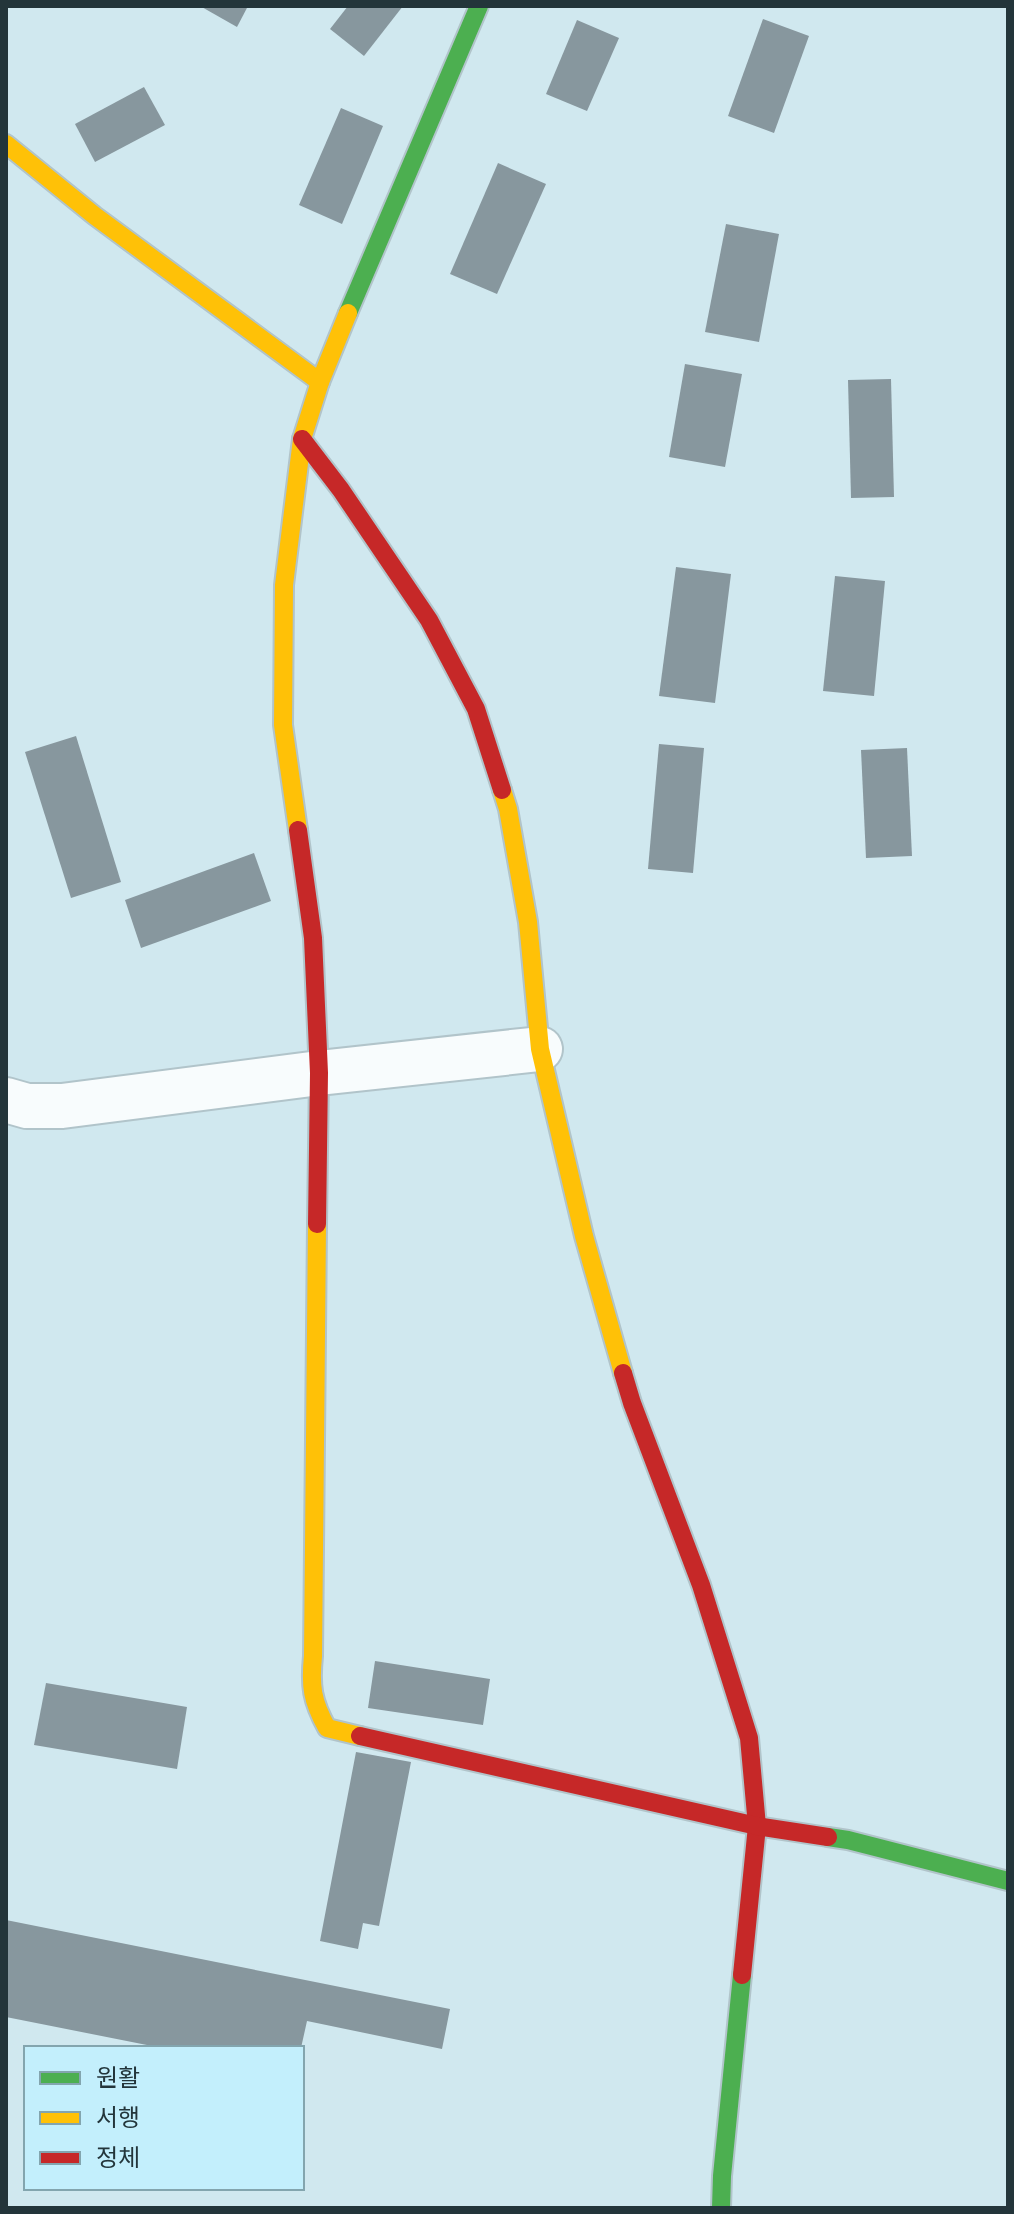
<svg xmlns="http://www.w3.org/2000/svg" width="1014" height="2214" viewBox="0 0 1014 2214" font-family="'Varela Round','Noto Sans KR',sans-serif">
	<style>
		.building { fill: #87979e }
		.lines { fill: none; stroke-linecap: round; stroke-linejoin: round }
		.street-casing { stroke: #b1c4ca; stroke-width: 48 }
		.fast-casing { stroke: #b1c4ca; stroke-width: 22 }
		.slow-casing { stroke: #b1c4ca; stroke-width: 22 }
		.jam-casing { stroke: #b1c4ca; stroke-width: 22 }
		.street { stroke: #f8fcfd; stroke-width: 44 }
		.fast { stroke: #4caf50; stroke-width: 18 }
		.slow { stroke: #ffc107; stroke-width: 18 }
		.jam { stroke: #c62828; stroke-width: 18 }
	</style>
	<rect width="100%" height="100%" fill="#d0e8ef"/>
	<g class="building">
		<path d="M 200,6 L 248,6 L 237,27 Z"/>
		<path d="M 348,6 L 403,6 L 364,56 L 330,29 Z"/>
		<path d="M 763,19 L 809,36 L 774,133 L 728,116 Z"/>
		<path d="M 577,20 L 619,38 L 587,111 L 546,94 Z"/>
		<path d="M 144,87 L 165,125 L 95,162 L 75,124 Z"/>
		<path d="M 341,108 L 383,126 L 342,224 L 299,205 Z"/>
		<path d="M 498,163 L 546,184 L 497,294 L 450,274 Z"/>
		<path d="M 726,224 L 779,234 L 759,342 L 705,332 Z"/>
		<path d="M 685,364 L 742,374 L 725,467 L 669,457 Z"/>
		<path d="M 891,379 L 894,497 L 851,498 L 848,380 Z"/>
		<path d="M 676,567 L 731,574 L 715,703 L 659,696 Z"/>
		<path d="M 835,576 L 885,581 L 874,696 L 823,691 Z"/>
		<path d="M 76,736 L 121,882 L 71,898 L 25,752 Z"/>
		<path d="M 659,744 L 704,748 L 693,873 L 648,869 Z"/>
		<path d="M 907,748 L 912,856 L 866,858 L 861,750 Z"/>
		<path d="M 254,853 L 271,901 L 141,948 L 125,900 Z"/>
		<path d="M 375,1661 L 490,1679 L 483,1725 L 368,1708 Z"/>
		<path d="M 46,1683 L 187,1707 L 177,1769 L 34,1745 Z"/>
		<path d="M 356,1752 L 411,1762 L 379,1926 L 363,1923 L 358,1949 L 320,1941 Z"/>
		<path d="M 6,1920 L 450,2009 L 442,2049 L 307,2021 L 301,2048 L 162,2048 L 6,2017 Z"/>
	</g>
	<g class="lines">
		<defs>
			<path id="street" d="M 6,1100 L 27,1106 L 62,1106 L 319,1073 L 540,1049"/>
			<g id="fast">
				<path d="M 348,313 L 479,6"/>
				<path d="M 828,1837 L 848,1840 L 1008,1881"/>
				<path d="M 721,2208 L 722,2176 L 742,1975"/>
			</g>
			<g id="slow">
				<path d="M 6,144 L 95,216 L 320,382"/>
				<path d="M 502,790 L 508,809 L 528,922 L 540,1049 L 584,1236 L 623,1373"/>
				<path d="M 298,830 L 283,725 L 284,585 L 302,439 L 320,382 L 348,313"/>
				<path d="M 317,1224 L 313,1656 C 310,1686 312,1701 327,1728 L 360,1736"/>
			</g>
			<g id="jam">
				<path d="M 302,439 L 341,490 L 429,620 L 476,709 L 502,790"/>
				<path d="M 298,830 L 313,938 L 319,1073 L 317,1224"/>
				<path d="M 623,1373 L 632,1403 L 701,1585 L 749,1738 L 757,1826 L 742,1975"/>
				<path d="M 360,1736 L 757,1826 L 828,1837"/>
			</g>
		</defs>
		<use href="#street" class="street-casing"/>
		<use href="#fast" class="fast-casing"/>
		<use href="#slow" class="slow-casing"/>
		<use href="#jam" class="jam-casing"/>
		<use href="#street" class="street"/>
		<use href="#fast" class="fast"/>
		<use href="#slow" class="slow"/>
		<use href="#jam" class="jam"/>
	</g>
	<rect width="1014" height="2214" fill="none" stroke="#23353a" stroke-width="16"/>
	<rect x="24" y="2046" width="280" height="144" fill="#c3effc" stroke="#83a5ae" stroke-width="2"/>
	<rect x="40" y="2072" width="40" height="12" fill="#4caf50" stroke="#83a5ae" stroke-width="2"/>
	<text x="96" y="2086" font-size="24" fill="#23353a">원활</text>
	<rect x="40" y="2112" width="40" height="12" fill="#ffc107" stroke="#83a5ae" stroke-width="2"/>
	<text x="96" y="2126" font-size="24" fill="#23353a">서행</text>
	<rect x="40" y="2152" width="40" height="12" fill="#c62828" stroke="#83a5ae" stroke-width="2"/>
	<text x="96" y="2166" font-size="24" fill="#23353a">정체</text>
</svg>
